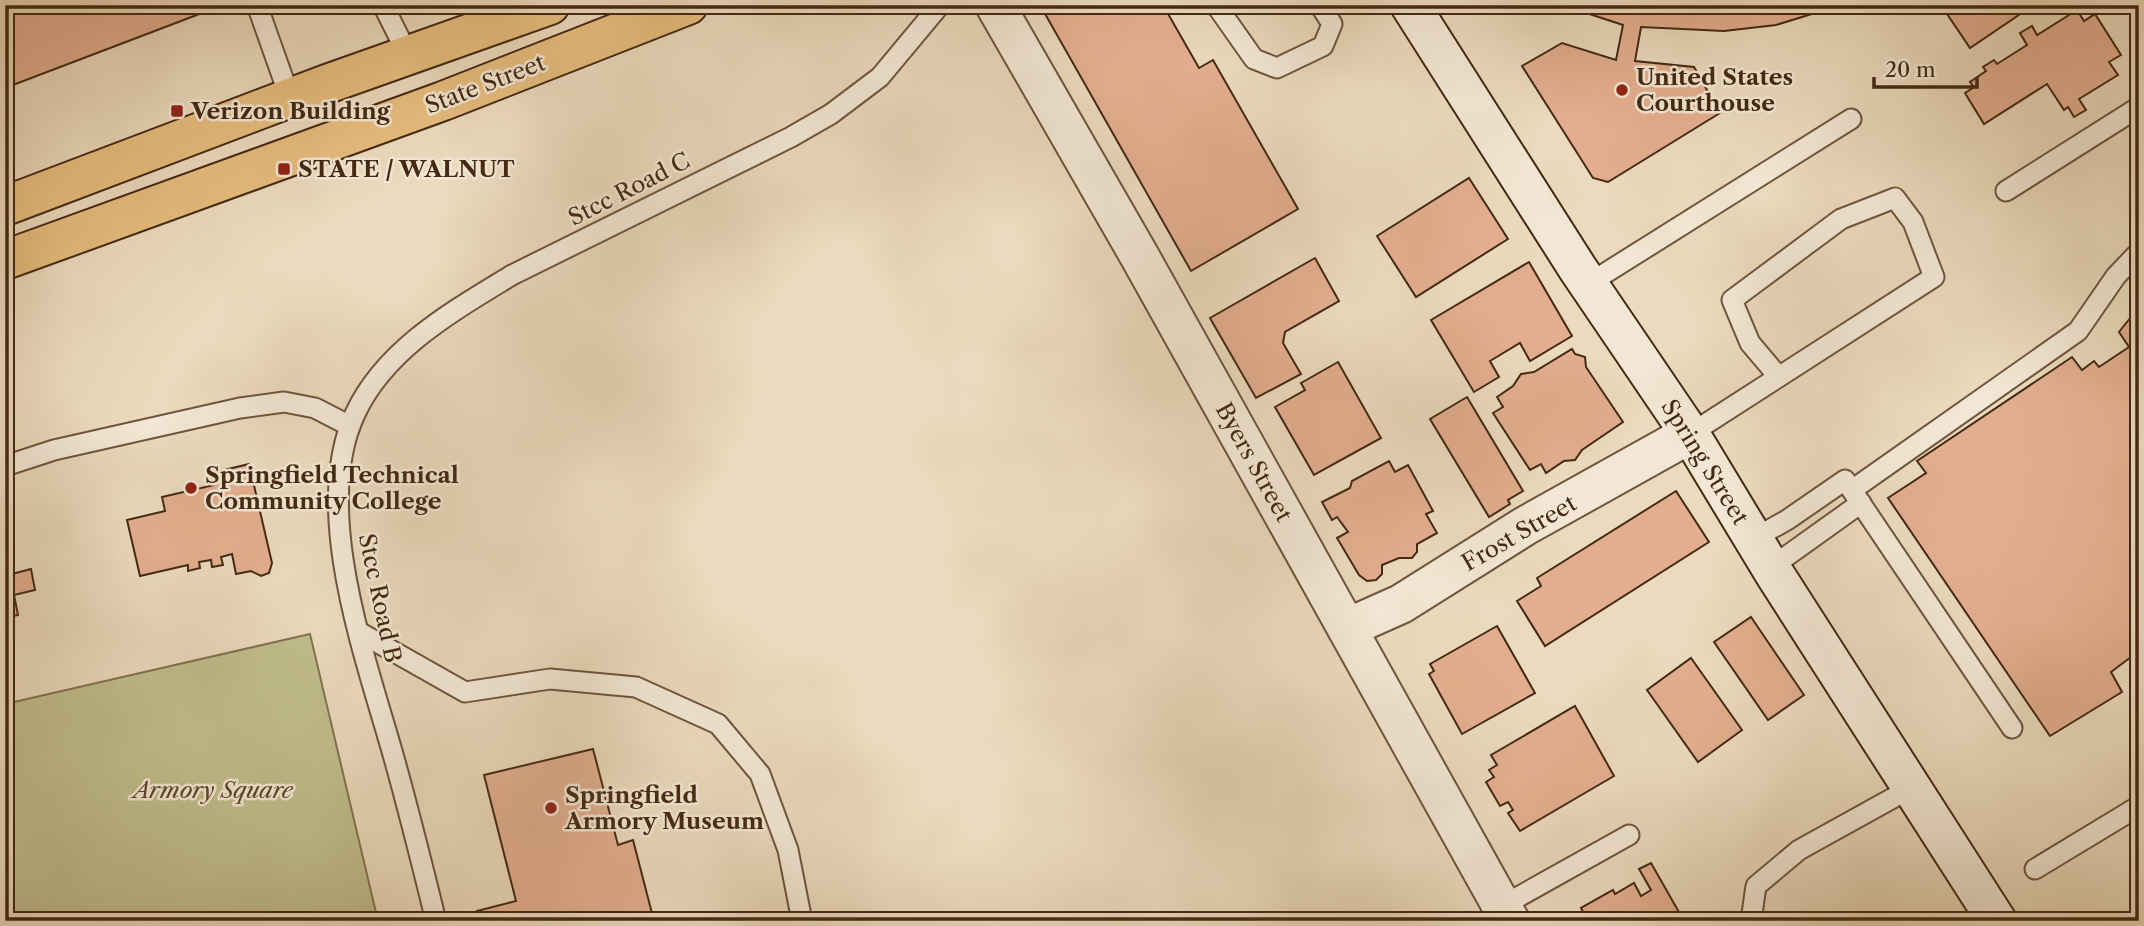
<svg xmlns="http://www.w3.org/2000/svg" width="2144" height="926" viewBox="0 0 2144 926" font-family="'Libre Caslon Text',serif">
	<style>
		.green { fill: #c0bd8c; stroke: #827350; stroke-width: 2 }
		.building { fill: #e2ae8f; stroke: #442913; stroke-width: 2 }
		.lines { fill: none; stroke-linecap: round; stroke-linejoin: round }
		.lane-casing { stroke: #6e553e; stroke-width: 23 }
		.street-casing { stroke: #6e553e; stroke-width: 42 }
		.secondary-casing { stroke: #442913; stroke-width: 42 }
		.primary-casing { stroke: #442913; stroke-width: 42 }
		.lane { stroke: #f2e7d4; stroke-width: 19 }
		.street { stroke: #f2e7d4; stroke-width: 38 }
		.secondary { stroke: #f2e7d4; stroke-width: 38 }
		.primary { stroke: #e6bd7e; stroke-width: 38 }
		.poi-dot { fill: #8f2418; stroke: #f2e7d4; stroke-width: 2.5 }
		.labels { text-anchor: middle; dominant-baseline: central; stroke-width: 5; stroke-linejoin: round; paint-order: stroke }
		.poi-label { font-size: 23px; font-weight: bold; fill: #442913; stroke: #f2e7d4; text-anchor: start }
		.street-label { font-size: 23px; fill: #442913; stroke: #f2e7d4 }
		.park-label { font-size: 23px; font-style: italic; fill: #5d472b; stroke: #f2e7d4 }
	</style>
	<rect width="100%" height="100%" fill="#ebdabd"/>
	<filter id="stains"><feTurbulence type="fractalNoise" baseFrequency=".00286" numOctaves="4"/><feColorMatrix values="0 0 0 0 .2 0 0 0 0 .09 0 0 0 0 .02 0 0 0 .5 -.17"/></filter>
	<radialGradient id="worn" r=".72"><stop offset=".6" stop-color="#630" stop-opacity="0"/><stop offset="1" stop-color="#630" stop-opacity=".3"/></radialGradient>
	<path class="green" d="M 310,634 L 378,921 L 5,921 L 5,704 Z"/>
	<g class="building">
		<path d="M 5,5 L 223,5 L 5,88 Z"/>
		<path d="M 1040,5 L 1163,5 L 1199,68 L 1213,60 L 1298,209 L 1191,271 Z"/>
		<path d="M 1562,5 L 1841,5 L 1776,25 L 1724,31 L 1641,27 L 1635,61 L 1694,67 L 1720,113 L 1608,182 L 1593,178 L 1522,66 L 1562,43 L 1616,60 L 1623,25 Z"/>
		<path d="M 1941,5 L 2031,5 L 2032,6 L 1970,48 Z"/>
		<path d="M 2077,10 L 2084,21 L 2095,14 L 2121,55 L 2109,62 L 2118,75 L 2079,99 L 2086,110 L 2074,117 L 2068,107 L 2064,110 L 2047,84 L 1984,124 L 1965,93 L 1974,87 L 1970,82 L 1986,71 L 1983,67 L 1994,60 L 1997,64 L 2027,45 L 2020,33 L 2032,26 L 2037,35 Z"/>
		<path d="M 1469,178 L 1508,239 L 1416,297 L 1377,236 Z"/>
		<path d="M 1315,258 L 1339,301 L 1285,332 L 1283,343 L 1301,374 L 1256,398 L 1210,318 Z"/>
		<path d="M 1529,262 L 1572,336 L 1530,361 L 1520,343 L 1490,361 L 1499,377 L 1474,392 L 1431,320 Z"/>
		<path d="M 2139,307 L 2139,651 L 2111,672 L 2122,692 L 2050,736 L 1888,498 L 1926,473 L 1917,461 L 2072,357 L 2082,370 L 2094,361 L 2099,367 L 2129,347 L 2119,332 Z"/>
		<path d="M 1572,349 L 1575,354 L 1585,357 L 1586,367 L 1623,422 L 1582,450 L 1575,460 L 1564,461 L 1546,473 L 1541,464 L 1530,470 L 1493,413 L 1503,407 L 1497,397 L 1513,386 L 1521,374 L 1534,372 Z"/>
		<path d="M 1338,362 L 1381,438 L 1314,475 L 1275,407 L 1305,390 L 1301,383 Z"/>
		<path d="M 1467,397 L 1523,491 L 1508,500 L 1510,504 L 1489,517 L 1430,419 Z"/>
		<path d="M 1389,461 L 1395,472 L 1408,465 L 1433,511 L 1426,514 L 1437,533 L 1417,544 L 1417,552 L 1412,558 L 1399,558 L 1382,565 L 1382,574 L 1376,580 L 1367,581 L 1359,575 L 1337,538 L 1348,532 L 1337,517 L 1332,520 L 1322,502 L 1350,488 L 1352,481 Z"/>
		<path d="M 249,464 L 272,563 L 269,573 L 261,576 L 251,571 L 236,574 L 232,554 L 221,557 L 223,565 L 212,567 L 211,560 L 199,562 L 200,568 L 188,571 L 188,565 L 140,576 L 127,520 L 165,511 L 162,497 L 214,485 L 211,473 Z"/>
		<path d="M 1676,491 L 1709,542 L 1545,646 L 1517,601 L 1541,586 L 1537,578 Z"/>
		<path d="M 9,559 L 12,574 L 31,569 L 35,590 L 14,595 L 18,615 L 5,618 L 5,560 Z"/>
		<path d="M 1751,617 L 1804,695 L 1768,720 L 1714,642 Z"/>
		<path d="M 1497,626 L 1535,693 L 1462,734 L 1429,674 L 1434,671 L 1430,664 Z"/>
		<path d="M 1691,658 L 1742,730 L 1698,762 L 1647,690 Z"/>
		<path d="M 1575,706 L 1614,776 L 1520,831 L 1508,813 L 1513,810 L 1508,802 L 1500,806 L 1486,782 L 1494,777 L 1489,770 L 1497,765 L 1491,755 Z"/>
		<path d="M 593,749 L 618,845 L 633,840 L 654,921 L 480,921 L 477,911 L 516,901 L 484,775 Z"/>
		<path d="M 1651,863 L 1684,921 L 1588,921 L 1581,908 L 1613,890 L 1615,894 L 1634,883 L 1641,896 L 1651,890 L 1639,869 Z"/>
	</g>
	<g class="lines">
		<defs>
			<g id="lane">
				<path d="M 257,5 L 290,98"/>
				<path d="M 383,5 L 409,57"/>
				<path d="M 1216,5 L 1254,59 L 1277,68 L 1323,46 L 1332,24 L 1320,5"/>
				<path d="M 2006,191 L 2139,107"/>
				<path d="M 1588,284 L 1851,119"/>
				<path d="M 1690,434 L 1934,277 L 1913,222 L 1895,198 L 1841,219 L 1732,300 L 1750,343 L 1778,376"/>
				<path d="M 5,466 L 54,450 L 240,408 L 284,402 L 315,408 L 350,426"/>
				<path d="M 1852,490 L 2078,331 L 2116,276 L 2139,252"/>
				<path d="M 1753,539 L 1787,520 L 1845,480 L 2012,728"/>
				<path d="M 1770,568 L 1861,503"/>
				<path d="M 359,632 L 465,692 L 550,679 L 636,687 L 718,724 L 760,774 L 788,850 L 802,921"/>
				<path d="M 2035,869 L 2139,806"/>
				<path d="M 1502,906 L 1629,835"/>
				<path d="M 436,921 C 422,864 408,807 392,751 C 365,656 311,508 355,414 C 385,349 453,311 512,275 L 791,137 L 831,114 L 880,77 L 940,5"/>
				<path d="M 1751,921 L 1756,886 L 1799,850 L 1911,788"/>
			</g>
			<g id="street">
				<path d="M 995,5 L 1140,257 L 1510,921"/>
				<path d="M 1347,628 L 1401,604 L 1525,526 L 1690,434"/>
			</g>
			<path id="secondary" d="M 1410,5 L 1578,269 L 1690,434 L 1774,573 L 1997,921"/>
			<g id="primary">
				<path d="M 5,206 L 327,84 L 550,5"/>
				<path d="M 5,260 L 443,101 L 688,5"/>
			</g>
		</defs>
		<use href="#lane" class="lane-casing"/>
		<use href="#street" class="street-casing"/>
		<use href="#secondary" class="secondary-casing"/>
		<use href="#primary" class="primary-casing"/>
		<use href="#lane" class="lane"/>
		<use href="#street" class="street"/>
		<use href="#secondary" class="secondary"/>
		<use href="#primary" class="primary"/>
	</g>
	<g class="poi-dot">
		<circle cx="1622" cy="90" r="7"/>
		<rect x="170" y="104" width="14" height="14" rx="3.5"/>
		<rect x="277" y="162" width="14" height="14" rx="3.5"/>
		<circle cx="191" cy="488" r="7"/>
		<circle cx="551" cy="808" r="7"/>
	</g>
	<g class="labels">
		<g class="poi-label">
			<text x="1636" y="77">United States<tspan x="1636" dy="26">Courthouse</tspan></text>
			<text x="191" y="111">Verizon Building</text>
			<text x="298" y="169">STATE / WALNUT</text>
			<text x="205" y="475">Springfield Technical<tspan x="205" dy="26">Community College</tspan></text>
			<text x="565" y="795">Springfield<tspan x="565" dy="26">Armory Museum</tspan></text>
		</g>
		<g class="street-label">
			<text transform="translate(485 84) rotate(-21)">State Street</text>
			<text transform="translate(629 189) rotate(-27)">Stcc Road C</text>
			<text transform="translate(1254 462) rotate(61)">Byers Street</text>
			<text transform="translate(1705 462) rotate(58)">Spring Street</text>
			<text transform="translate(1519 533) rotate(-30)">Frost Street</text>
			<text transform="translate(380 598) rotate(78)">Stcc Road B</text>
		</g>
		<g class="park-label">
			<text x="213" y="790">Armory Square</text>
		</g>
	</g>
	<rect width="2144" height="926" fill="none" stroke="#ebdabd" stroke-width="28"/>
	<rect x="7" y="7" width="2130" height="912" fill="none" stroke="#442913" stroke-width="3.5"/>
	<rect x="14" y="14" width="2116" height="898" fill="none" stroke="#442913" stroke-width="2"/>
	<path d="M1874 77v10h103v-10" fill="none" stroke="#442913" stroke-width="3.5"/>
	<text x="1885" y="77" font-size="21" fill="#442913" stroke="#f2e7d4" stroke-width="5" paint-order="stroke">20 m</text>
	<rect width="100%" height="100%" filter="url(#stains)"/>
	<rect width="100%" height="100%" fill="url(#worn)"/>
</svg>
